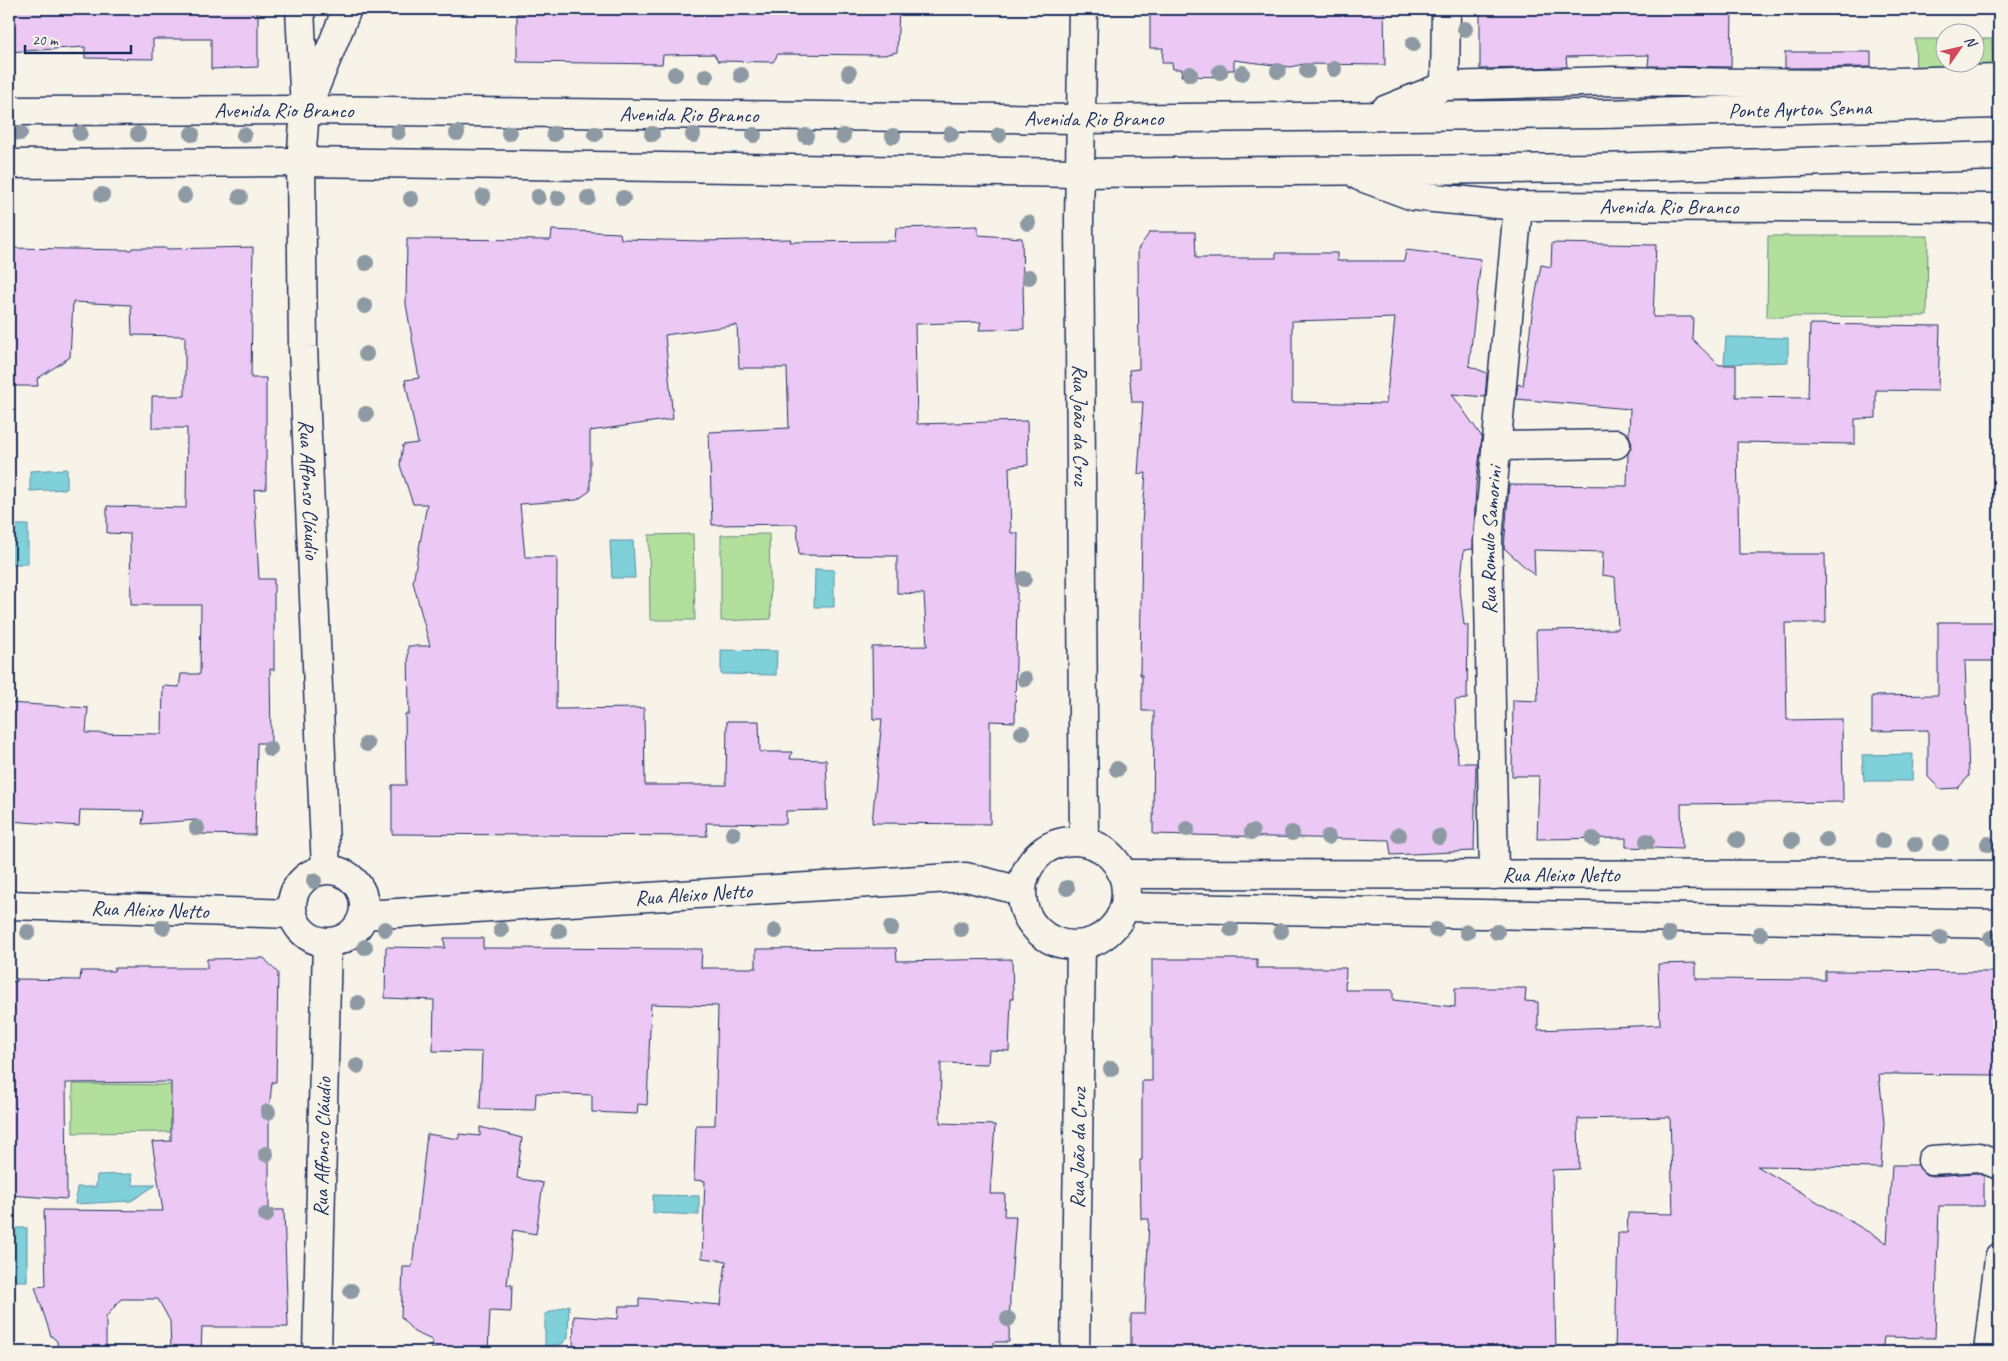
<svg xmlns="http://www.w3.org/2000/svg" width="2008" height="1361" viewBox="0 0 2008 1361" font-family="Caveat,sans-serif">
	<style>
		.green { fill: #b3df9d; stroke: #67877e }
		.water { fill: #7fd0d8; stroke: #5790a7 }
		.building { fill: #ecc9f4; stroke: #1b2f5e; fill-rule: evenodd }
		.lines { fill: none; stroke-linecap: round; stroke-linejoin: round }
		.minor-casing { stroke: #1b2f5e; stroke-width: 31 }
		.minor { stroke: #f7f3e8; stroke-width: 28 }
		.tree { fill: #8e9aa3 }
		.labels { text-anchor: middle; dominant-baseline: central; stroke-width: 4.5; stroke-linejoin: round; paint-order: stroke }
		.street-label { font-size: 21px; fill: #1b2f5e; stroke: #f7f3e8 }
	</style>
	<rect width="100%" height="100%" fill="#f7f3e8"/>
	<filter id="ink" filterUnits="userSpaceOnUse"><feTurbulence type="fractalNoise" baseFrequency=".02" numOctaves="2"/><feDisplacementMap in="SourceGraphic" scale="10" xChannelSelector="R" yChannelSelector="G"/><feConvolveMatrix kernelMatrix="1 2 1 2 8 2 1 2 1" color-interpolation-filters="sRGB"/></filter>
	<g filter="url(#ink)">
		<g class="green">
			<path d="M 1915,39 L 1945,39 L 1946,62 L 1976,62 L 1976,39 L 1992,39 L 1993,75 L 1916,75 Z"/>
			<path d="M 1768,236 L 1928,236 L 1927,316 L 1767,317 Z"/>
			<path d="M 693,534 L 695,620 L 650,620 L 649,535 Z"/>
			<path d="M 769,534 L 771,619 L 721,621 L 721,535 Z"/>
			<path d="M 73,1084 L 172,1085 L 172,1132 L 73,1133 Z"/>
		</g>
		<g class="water">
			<path d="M 1726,337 L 1788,338 L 1788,362 L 1724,364 Z"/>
			<path d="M 67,469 L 67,489 L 30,491 L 30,471 Z"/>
			<rect x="9" y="525" width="19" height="39"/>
			<path d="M 610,541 L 633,541 L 635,578 L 612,578 Z"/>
			<path d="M 815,569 L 834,570 L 834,607 L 814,607 Z"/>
			<path d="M 721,650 L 777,651 L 776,675 L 721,674 Z"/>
			<path d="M 1913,754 L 1912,781 L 1864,781 L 1862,755 Z"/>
			<path d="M 132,1174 L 133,1185 L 156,1185 L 131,1201 L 75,1204 L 77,1187 L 96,1187 L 97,1175 Z"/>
			<path d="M 653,1195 L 699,1196 L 699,1215 L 653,1213 Z"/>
			<rect x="9" y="1228" width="18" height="53"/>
			<path d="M 569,1305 L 568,1338 L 562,1344 L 545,1347 L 545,1314 Z"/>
		</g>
		<g class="building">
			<path d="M 9,9 L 258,9 L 258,67 L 211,69 L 211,39 L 153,39 L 153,59 L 85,58 L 85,47 L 9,52 Z"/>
			<path d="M 524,9 L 899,9 L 897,52 L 884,55 L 778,54 L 773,62 L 718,61 L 714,54 L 663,55 L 662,64 L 517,62 L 517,14 L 524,14 Z"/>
			<path d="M 1150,9 L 1384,9 L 1385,65 L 1304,64 L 1290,67 L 1234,60 L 1234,70 L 1228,70 L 1226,77 L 1181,76 L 1182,69 L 1173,69 L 1172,63 L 1162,63 L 1163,48 L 1150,48 Z"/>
			<path d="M 1480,9 L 1732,9 L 1731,67 L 1648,66 L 1649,55 L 1566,57 L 1567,67 L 1480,69 Z"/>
			<path d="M 1785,52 L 1871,52 L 1871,67 L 1785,68 Z"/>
			<path d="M 978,226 L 978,235 L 1022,238 L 1024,329 L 979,330 L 981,322 L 915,324 L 917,424 L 1027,421 L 1028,465 L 1009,467 L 1011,533 L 1018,533 L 1015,722 L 990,721 L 990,824 L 872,823 L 882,719 L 873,719 L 872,647 L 927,646 L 924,594 L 897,593 L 897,556 L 799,555 L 797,524 L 712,525 L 709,432 L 789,428 L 787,368 L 739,368 L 737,325 L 665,335 L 673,419 L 590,431 L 590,491 L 577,500 L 520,504 L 525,557 L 557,557 L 556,709 L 644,708 L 645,785 L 726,785 L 727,721 L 759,721 L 760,752 L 792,752 L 790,759 L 826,760 L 828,810 L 786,811 L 786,824 L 706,823 L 707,836 L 392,834 L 392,785 L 406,785 L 405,714 L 409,714 L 408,646 L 430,646 L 413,582 L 427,504 L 413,504 L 400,465 L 403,445 L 418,443 L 405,380 L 419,378 L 406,304 L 407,239 L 551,240 L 552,230 L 620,233 L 621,239 L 703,241 L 791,239 L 790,242 L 895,241 L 896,228 Z"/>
			<path d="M 1150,232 L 1195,232 L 1196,258 L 1276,258 L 1276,253 L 1337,253 L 1337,261 L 1404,261 L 1406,250 L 1481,259 L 1469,366 L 1487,373 L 1485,397 L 1452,394 L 1482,437 L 1476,485 L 1473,549 L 1464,550 L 1460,589 L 1464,625 L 1468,625 L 1467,699 L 1455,700 L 1458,763 L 1476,763 L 1474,851 L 1391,855 L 1389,840 L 1153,834 L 1154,711 L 1142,711 L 1142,675 L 1140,675 L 1142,524 L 1146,473 L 1138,474 L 1143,402 L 1132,402 L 1129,370 L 1139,369 L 1138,249 ZM 1395,318 L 1386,404 L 1292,402 L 1292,321 Z"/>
			<path d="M 1552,243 L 1656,245 L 1653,317 L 1693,317 L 1692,339 L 1719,365 L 1736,365 L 1736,397 L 1808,398 L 1810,324 L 1940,326 L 1938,391 L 1876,390 L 1876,418 L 1855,419 L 1855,444 L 1737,442 L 1739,554 L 1825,554 L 1826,623 L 1785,623 L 1787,720 L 1842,719 L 1843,802 L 1681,804 L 1682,849 L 1626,847 L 1626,838 L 1537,839 L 1539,776 L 1512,776 L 1513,700 L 1538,701 L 1536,630 L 1618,629 L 1615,577 L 1602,575 L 1603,552 L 1534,550 L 1535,576 L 1504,548 L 1509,485 L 1627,486 L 1628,453 L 1632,444 L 1629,435 L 1630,409 L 1516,399 L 1518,384 L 1523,386 L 1532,315 L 1541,265 L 1551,267 Z"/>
			<path d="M 253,247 L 251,378 L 266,378 L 266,489 L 254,490 L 259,579 L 274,579 L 274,670 L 270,669 L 271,743 L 257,743 L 255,835 L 197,834 L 197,820 L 142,824 L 144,811 L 80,810 L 79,826 L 9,821 L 9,703 L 88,708 L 86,733 L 162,734 L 163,686 L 179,687 L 181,674 L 200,674 L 201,605 L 131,605 L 130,534 L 107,533 L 107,506 L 186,508 L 187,428 L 152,428 L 152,396 L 185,396 L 185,336 L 132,335 L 131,305 L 73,302 L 70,357 L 37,379 L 38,386 L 9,386 L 9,248 L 131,250 L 132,248 L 167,248 L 167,249 Z"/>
			<path d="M 1938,622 L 1999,622 L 1999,661 L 1965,661 L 1969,776 L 1958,788 L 1940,789 L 1928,777 L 1928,730 L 1872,731 L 1872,696 L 1938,695 Z"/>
			<path d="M 444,938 L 483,938 L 483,948 L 702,949 L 701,968 L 756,968 L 756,949 L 896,948 L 897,961 L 1012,959 L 1013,999 L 1011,999 L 1009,1051 L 989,1050 L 988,1064 L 941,1063 L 940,1123 L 995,1125 L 990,1194 L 1005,1194 L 1004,1216 L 1016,1216 L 1010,1295 L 1009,1342 L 994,1342 L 993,1352 L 573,1352 L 574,1316 L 618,1319 L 619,1306 L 639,1306 L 639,1298 L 721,1305 L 726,1261 L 702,1258 L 705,1181 L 694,1180 L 696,1125 L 715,1125 L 718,1006 L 651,1004 L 647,1105 L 638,1104 L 637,1114 L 592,1112 L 592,1095 L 536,1093 L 535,1110 L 480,1109 L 482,1052 L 433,1051 L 434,1000 L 385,998 L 386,947 L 445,948 Z"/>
			<path d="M 264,958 L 278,973 L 276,1082 L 272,1082 L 269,1110 L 269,1210 L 284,1210 L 288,1327 L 202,1327 L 201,1352 L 171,1352 L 170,1321 L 158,1299 L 121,1299 L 106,1317 L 106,1352 L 58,1352 L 57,1341 L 51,1336 L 35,1287 L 46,1286 L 44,1210 L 163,1211 L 152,1142 L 171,1141 L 171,1082 L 66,1083 L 67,1199 L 9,1195 L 9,981 L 16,982 L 16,979 L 80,980 L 81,971 L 114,971 L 114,968 L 207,968 L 207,959 Z"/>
			<path d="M 1152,959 L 1257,959 L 1257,968 L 1346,968 L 1345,990 L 1393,990 L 1393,1000 L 1455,1007 L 1455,988 L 1526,988 L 1525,1001 L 1538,1002 L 1538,1030 L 1660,1025 L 1658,964 L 1696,963 L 1696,979 L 1825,980 L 1825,971 L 1999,972 L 1999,1075 L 1879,1074 L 1884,1122 L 1881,1168 L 1757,1166 L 1887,1243 L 1892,1165 L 1918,1165 L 1925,1174 L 1933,1176 L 1976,1173 L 1984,1176 L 1984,1206 L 1939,1206 L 1935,1338 L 1884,1337 L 1882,1352 L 1615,1352 L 1618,1233 L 1627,1233 L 1628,1213 L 1673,1214 L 1670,1117 L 1578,1119 L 1579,1169 L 1552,1170 L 1556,1352 L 1131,1352 L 1131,1314 L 1145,1314 L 1149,1219 L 1141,1219 L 1140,1160 L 1142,1160 L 1142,1081 L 1152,1081 Z"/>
			<path d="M 480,1127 L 522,1138 L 517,1178 L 543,1183 L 536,1234 L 513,1230 L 507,1285 L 512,1285 L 511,1312 L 490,1311 L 488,1351 L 432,1349 L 432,1340 L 414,1332 L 401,1317 L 403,1267 L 412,1267 L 427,1134 L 459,1139 L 459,1134 L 480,1136 Z"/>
		</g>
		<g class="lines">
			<defs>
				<g id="minor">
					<path id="s1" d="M 300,9 L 305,110 L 301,162 L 303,347 L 326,869"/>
					<path id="s2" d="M 1083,9 L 1079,220 L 1084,842"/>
					<path d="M 1445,86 L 1446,9"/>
					<path d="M 309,102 L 347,9"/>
					<path d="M 1385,110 L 1445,86 L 1613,81 L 1827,84 L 1999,79"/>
					<path id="s3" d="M 9,111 L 305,110 L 1080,119 L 1601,114 L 1999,104"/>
					<path d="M 9,164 L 301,162 L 1080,173 L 1601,168 L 1999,156"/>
					<path id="s4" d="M 1359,176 L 1413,196 L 1518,206 L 1999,208"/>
					<path d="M 1496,446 L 1616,444"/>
					<circle cx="1074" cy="893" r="52"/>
					<circle cx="328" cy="906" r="36"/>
					<path id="s5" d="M 1123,874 L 1999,875"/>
					<path id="s6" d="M 1494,875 L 1488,540 L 1518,206"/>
					<path id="s7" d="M 9,905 L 292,914"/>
					<path d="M 1125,907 L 1999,924"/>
					<path id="s8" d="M 364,915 L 966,877 L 1021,891"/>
					<path d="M 1932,1160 L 1979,1157 L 1999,1165"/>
					<path id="s9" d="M 317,1352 L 327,943"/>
					<path id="s10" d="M 1075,1352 L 1081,945"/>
					<path d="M 1988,1352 L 1999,1258"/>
				</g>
			</defs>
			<use href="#minor" class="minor-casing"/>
			<use href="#minor" class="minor"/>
		</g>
		<g class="tree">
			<circle cx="1465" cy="29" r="8"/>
			<circle cx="1413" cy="44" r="8"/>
			<circle cx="1334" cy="69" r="8"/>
			<circle cx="1278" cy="71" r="8"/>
			<circle cx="1307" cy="71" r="8"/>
			<circle cx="1220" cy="72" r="8"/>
			<circle cx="849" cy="73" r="8"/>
			<circle cx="1242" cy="73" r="8"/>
			<circle cx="675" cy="74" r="8"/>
			<circle cx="1190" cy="74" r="8"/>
			<circle cx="741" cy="75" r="8"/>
			<circle cx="706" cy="76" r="8"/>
			<circle cx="398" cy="132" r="8"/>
			<circle cx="20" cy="133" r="8"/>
			<circle cx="80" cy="133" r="8"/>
			<circle cx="457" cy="133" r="8"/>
			<circle cx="509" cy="133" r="8"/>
			<circle cx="138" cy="134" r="8"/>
			<circle cx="192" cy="134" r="8"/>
			<circle cx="554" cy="134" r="8"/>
			<circle cx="595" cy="134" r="8"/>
			<circle cx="652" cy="134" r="8"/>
			<circle cx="951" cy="134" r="8"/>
			<circle cx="244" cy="135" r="8"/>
			<circle cx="693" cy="135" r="8"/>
			<circle cx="754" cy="135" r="8"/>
			<circle cx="999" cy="135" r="8"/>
			<circle cx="806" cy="136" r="8"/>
			<circle cx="843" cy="136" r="8"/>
			<circle cx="893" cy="136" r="8"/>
			<circle cx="102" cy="195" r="8"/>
			<circle cx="184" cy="196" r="8"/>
			<circle cx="240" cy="197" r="8"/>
			<circle cx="483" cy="197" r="8"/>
			<circle cx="538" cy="197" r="8"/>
			<circle cx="558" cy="198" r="8"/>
			<circle cx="588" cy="198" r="8"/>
			<circle cx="623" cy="198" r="8"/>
			<circle cx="411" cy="199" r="8"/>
			<circle cx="1028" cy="223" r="8"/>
			<circle cx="366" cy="263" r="8"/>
			<circle cx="1029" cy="277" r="8"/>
			<circle cx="365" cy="306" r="8"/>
			<circle cx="366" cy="354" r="8"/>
			<circle cx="366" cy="414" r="8"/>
			<circle cx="1024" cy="579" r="8"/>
			<circle cx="1025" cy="679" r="8"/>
			<circle cx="1022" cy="733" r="8"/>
			<circle cx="367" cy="744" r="8"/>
			<circle cx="270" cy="749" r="8"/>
			<circle cx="1117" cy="769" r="8"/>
			<circle cx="197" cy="828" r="8"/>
			<circle cx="1187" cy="829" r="8"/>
			<circle cx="1252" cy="832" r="8"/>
			<circle cx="1292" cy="833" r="8"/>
			<circle cx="733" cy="834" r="8"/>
			<circle cx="1399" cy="835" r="8"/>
			<circle cx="1328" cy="837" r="8"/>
			<circle cx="1439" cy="837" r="8"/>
			<circle cx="1593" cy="839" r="8"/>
			<circle cx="1737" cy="840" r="8"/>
			<circle cx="1792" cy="840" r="8"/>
			<circle cx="1826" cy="840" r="8"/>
			<circle cx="1647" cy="841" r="8"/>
			<circle cx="1883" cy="841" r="8"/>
			<circle cx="1941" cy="843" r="8"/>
			<circle cx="1915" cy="844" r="8"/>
			<circle cx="1988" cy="844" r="8"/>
			<circle cx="314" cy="881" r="8"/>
			<circle cx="1067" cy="888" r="8"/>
			<circle cx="163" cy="927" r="8"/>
			<circle cx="891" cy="928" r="8"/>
			<circle cx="385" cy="929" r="8"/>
			<circle cx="961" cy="929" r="8"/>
			<circle cx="1231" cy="929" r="8"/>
			<circle cx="501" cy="930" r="8"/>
			<circle cx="1436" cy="930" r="8"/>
			<circle cx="559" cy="931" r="8"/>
			<circle cx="775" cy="931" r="8"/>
			<circle cx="1281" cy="931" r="8"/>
			<circle cx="28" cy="932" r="8"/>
			<circle cx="1467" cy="932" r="8"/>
			<circle cx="1497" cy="932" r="8"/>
			<circle cx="1669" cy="934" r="8"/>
			<circle cx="1760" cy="934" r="8"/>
			<circle cx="1940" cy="938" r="8"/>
			<circle cx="1991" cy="938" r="8"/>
			<circle cx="365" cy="947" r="8"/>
			<circle cx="358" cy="1003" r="8"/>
			<circle cx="357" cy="1066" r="8"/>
			<circle cx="1111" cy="1069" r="8"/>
			<circle cx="268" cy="1112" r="8"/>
			<circle cx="266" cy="1154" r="8"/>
			<circle cx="266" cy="1215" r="8"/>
			<circle cx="351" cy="1291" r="8"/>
			<circle cx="1008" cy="1319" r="8"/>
		</g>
	</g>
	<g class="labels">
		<g class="street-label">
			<text stroke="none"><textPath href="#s3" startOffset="1791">Ponte Ayrton Senna</textPath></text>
			<text stroke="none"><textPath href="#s3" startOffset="275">Avenida Rio Branco</textPath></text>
			<text stroke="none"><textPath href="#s3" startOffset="680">Avenida Rio Branco</textPath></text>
			<text stroke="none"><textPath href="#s3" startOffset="1085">Avenida Rio Branco</textPath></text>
			<text stroke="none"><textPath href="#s4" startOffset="314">Avenida Rio Branco</textPath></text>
			<text stroke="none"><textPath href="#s2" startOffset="416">Rua João da Cruz</textPath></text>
			<text stroke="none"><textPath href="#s1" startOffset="481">Rua Affonso Cláudio</textPath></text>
			<text stroke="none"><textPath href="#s6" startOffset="335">Rua Romulo Samorini</textPath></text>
			<text stroke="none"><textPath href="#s5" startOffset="438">Rua Aleixo Netto</textPath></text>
			<text stroke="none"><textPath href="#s8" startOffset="330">Rua Aleixo Netto</textPath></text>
			<text stroke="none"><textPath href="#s7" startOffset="141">Rua Aleixo Netto</textPath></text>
			<text stroke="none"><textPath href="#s9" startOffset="205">Rua Affonso Cláudio</textPath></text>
			<text stroke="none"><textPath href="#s10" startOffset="204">Rua João da Cruz</textPath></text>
		</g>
	</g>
	<rect width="2008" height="1361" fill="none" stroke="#f7f3e8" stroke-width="30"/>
	<rect x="15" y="15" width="1978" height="1331" fill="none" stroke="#1b2f5e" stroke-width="2" filter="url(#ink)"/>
	<g transform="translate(1960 48) rotate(56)"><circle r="24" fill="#f7f3e8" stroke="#9fa5b1"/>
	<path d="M0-4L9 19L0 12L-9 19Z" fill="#d1495b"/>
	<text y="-8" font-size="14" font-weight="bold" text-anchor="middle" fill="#1b2f5e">N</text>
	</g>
	<path d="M25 45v8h106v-8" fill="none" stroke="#1b2f5e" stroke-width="2.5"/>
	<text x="32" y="45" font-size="15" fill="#1b2f5e" stroke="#f7f3e8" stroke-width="4" paint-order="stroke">20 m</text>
</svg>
